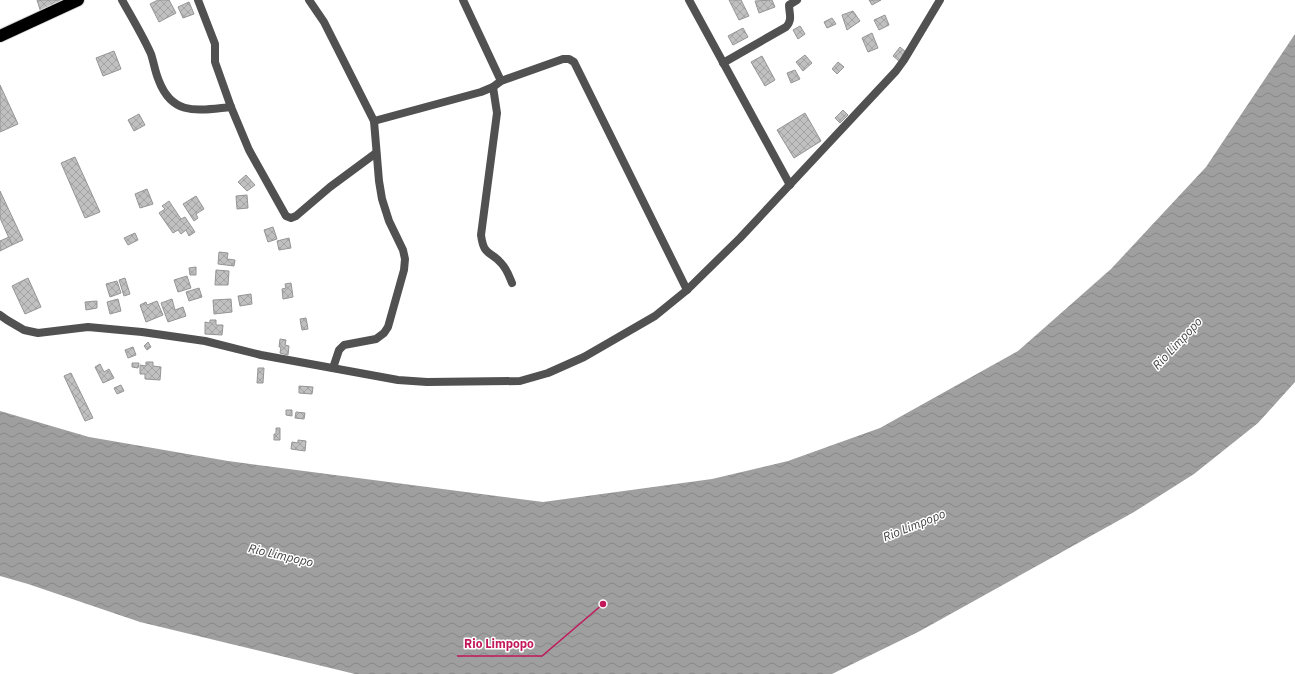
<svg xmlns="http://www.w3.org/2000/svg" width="1295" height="674" viewBox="0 0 1295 674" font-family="'IBM Plex Sans',sans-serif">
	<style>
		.water { fill: url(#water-waves) }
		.building { fill: url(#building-cross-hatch); stroke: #959595 }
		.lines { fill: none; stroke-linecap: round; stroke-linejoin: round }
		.highway-casing { stroke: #dbdbdb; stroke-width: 14 }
		.street { stroke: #515151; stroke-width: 8 }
		.highway { stroke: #000; stroke-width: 12 }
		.labels { text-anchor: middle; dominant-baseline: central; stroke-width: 3; stroke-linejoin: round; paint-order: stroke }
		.water-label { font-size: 12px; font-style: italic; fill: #404040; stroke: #fff }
		.leader { fill: none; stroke: #c2185b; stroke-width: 1.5 }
		.callout-dot { fill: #c2185b; stroke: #fff; stroke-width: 1.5 }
		.callout-label { font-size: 12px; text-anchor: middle; font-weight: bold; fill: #c2185b; stroke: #fff; stroke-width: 3; stroke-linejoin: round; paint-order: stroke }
	</style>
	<defs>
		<pattern id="water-waves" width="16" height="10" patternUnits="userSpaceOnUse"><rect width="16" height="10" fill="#9f9f9f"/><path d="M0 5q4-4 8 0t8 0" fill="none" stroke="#878787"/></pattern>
		<pattern id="building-cross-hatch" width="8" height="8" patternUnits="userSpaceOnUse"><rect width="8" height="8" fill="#c0c0c0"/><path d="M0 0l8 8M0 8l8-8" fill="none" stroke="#a3a3a3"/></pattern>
	</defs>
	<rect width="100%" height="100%" fill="#fff"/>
	<path class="water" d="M 1295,34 L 1295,382 L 1258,423 L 1194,474 L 1134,512 L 920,631 L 832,674 L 355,674 L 140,622 L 28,584 L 0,576 L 0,411 L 89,437 L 228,461 L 543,502 L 712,479 L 788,461 L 880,428 L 1018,351 L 1111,269 L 1206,167 Z"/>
	<g class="building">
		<path d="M 37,0 L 69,0 L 43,19 Z"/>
		<path d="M 158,0 L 169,0 L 176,13 L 159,22 L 150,4 Z"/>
		<path d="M 729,0 L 741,0 L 749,16 L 739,20 Z"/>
		<path d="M 772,0 L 775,7 L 759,13 L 755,1 Z"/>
		<path d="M 869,0 L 881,0 L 872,5 Z"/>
		<path d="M 189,2 L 194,14 L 183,18 L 178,7 Z"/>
		<path d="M 853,11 L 860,21 L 847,30 L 842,15 Z"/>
		<path d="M 885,15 L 889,25 L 879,30 L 874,20 Z"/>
		<path d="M 832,18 L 836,24 L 827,28 L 824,22 Z"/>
		<path d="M 800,26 L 805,34 L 798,39 L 793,30 Z"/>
		<path d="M 743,28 L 748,37 L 733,45 L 728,36 Z"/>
		<path d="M 872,33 L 878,48 L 868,52 L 862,38 Z"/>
		<path d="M 900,47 L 906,52 L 899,61 L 893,56 Z"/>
		<path d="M 114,51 L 121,69 L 103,76 L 96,58 Z"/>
		<path d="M 805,55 L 812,63 L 803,71 L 796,62 Z"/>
		<path d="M 762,56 L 775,80 L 765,86 L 751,62 Z"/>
		<path d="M 838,62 L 844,67 L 837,74 L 832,69 Z"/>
		<path d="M 795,70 L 800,79 L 791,83 L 787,73 Z"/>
		<path d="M 0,85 L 18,124 L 0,132 Z"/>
		<path d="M 843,110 L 848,115 L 840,123 L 835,118 Z"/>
		<path d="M 805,113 L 821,141 L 794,158 L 777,130 Z"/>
		<path d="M 139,114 L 145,125 L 134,131 L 128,120 Z"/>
		<path d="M 75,157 L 100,212 L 85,218 L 61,163 Z"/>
		<path d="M 246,175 L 255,185 L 247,191 L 238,182 Z"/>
		<path d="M 147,189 L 153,204 L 140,208 L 135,194 Z"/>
		<path d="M 0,191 L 23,240 L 12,245 L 0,218 Z"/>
		<path d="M 247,195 L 248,208 L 237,209 L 236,196 Z"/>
		<path d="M 196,196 L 204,209 L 196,214 L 198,218 L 194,221 L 183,204 Z"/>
		<path d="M 169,201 L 181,219 L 185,217 L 195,232 L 189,236 L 186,230 L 181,234 L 178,230 L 173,233 L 159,213 L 165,209 L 162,206 Z"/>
		<path d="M 273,227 L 277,239 L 268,242 L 264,230 Z"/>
		<path d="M 135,233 L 138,240 L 128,245 L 124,238 Z"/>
		<path d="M 9,237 L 12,245 L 0,251 L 0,241 Z"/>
		<path d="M 289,238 L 291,248 L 279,250 L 277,241 Z"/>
		<path d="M 219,252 L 228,253 L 227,259 L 235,260 L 234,266 L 218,264 Z"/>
		<path d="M 196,267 L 196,275 L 190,275 L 189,268 Z"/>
		<path d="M 216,270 L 229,271 L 228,285 L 215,285 Z"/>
		<path d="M 187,276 L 191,288 L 178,292 L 174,280 Z"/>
		<path d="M 28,278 L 41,307 L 25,314 L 12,286 Z"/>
		<path d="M 125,278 L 130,294 L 124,296 L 119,280 Z"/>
		<path d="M 117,281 L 121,293 L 110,297 L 106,284 Z"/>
		<path d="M 291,283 L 293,297 L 283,299 L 282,289 L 286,288 L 285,284 Z"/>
		<path d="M 199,288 L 202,297 L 189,301 L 186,292 Z"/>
		<path d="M 251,294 L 252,304 L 240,306 L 238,296 Z"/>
		<path d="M 118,299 L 121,311 L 110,314 L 107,302 Z"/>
		<path d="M 172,299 L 175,310 L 183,307 L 186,316 L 168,322 L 161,303 Z"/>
		<path d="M 231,299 L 232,312 L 214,314 L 213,300 Z"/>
		<path d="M 97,301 L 97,308 L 86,310 L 85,302 Z"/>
		<path d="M 157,301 L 163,315 L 146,322 L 140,305 L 146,302 L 147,305 Z"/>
		<path d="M 306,318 L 308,329 L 302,330 L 300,319 Z"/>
		<path d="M 210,320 L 216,320 L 216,325 L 223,325 L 222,335 L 205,334 L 205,322 L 210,323 Z"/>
		<path d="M 280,339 L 286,340 L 285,345 L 289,346 L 288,355 L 280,353 L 281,347 L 279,347 Z"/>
		<path d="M 148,342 L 151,347 L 147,350 L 144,346 Z"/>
		<path d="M 133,347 L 136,355 L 128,358 L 125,350 Z"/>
		<path d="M 146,362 L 153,362 L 153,366 L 161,367 L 160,380 L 145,379 L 145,374 L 140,374 L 140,365 L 146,366 Z"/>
		<path d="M 132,363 L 139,363 L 138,368 L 132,367 Z"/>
		<path d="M 100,364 L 104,372 L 109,369 L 114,378 L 103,383 L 95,367 Z"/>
		<path d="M 258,368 L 264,368 L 263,383 L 257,383 Z"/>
		<path d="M 71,373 L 93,418 L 85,421 L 64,376 Z"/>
		<path d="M 121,385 L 124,391 L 117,394 L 114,388 Z"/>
		<path d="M 299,386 L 313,387 L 312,394 L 299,393 Z"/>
		<path d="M 286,410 L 292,410 L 292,416 L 286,415 Z"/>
		<path d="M 296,412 L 305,413 L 304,419 L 295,418 Z"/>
		<path d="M 276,428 L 280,428 L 280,440 L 274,440 L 274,434 L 276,434 Z"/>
		<path d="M 298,440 L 306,441 L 305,451 L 291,449 L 292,442 L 298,443 Z"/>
	</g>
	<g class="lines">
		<defs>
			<path id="highway" d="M 0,36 L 78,0"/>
		</defs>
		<use href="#highway" class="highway-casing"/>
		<g class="street">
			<path d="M 122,0 C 132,18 143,36 151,54 C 154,63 155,72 159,81 C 173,117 199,110 231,107"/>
			<path d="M 198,0 L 215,44 L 215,62 L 231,107 L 249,150 L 286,216 L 291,218 L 296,216 L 330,187 L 376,153"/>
			<path d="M 309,0 L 324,22 L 374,121 L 379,181 L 382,199 L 389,221 L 403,250 L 405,259 L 404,270 L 388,327 L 384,333 L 376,339 L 344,345 L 339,350 L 333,368"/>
			<path d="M 463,0 L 501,81"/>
			<path d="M 689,0 L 790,185"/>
			<path d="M 723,63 L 786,27 C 793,20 789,13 789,5 L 797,0"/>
			<path d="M 493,87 L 497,113 L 481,235 C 484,257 490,250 501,263 C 507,269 509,276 512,283"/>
			<path d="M 374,121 L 481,92 L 493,87 L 501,81 L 563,59 L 569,59 L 574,62 L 687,290"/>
			<path d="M 0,315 L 7,320 L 24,330 L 38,333 L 88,327 L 142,332 L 205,341 L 261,355 L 398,380 L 427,382 L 520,381 L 548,373 L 584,357 L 655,316 L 687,290 L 740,238 L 896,71 L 904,60 L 940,0"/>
		</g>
		<use href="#highway" class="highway"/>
	</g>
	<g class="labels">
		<g class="water-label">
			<text transform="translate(1177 343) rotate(-47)">Rio Limpopo</text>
			<text transform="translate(914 525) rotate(-22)">Rio Limpopo</text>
			<text transform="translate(281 555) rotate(13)">Rio Limpopo</text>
		</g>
	</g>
	<path class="leader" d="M603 604L542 656H457"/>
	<circle class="callout-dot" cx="603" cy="604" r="4"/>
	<g class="callout-label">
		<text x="499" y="648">Rio Limpopo</text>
	</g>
</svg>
